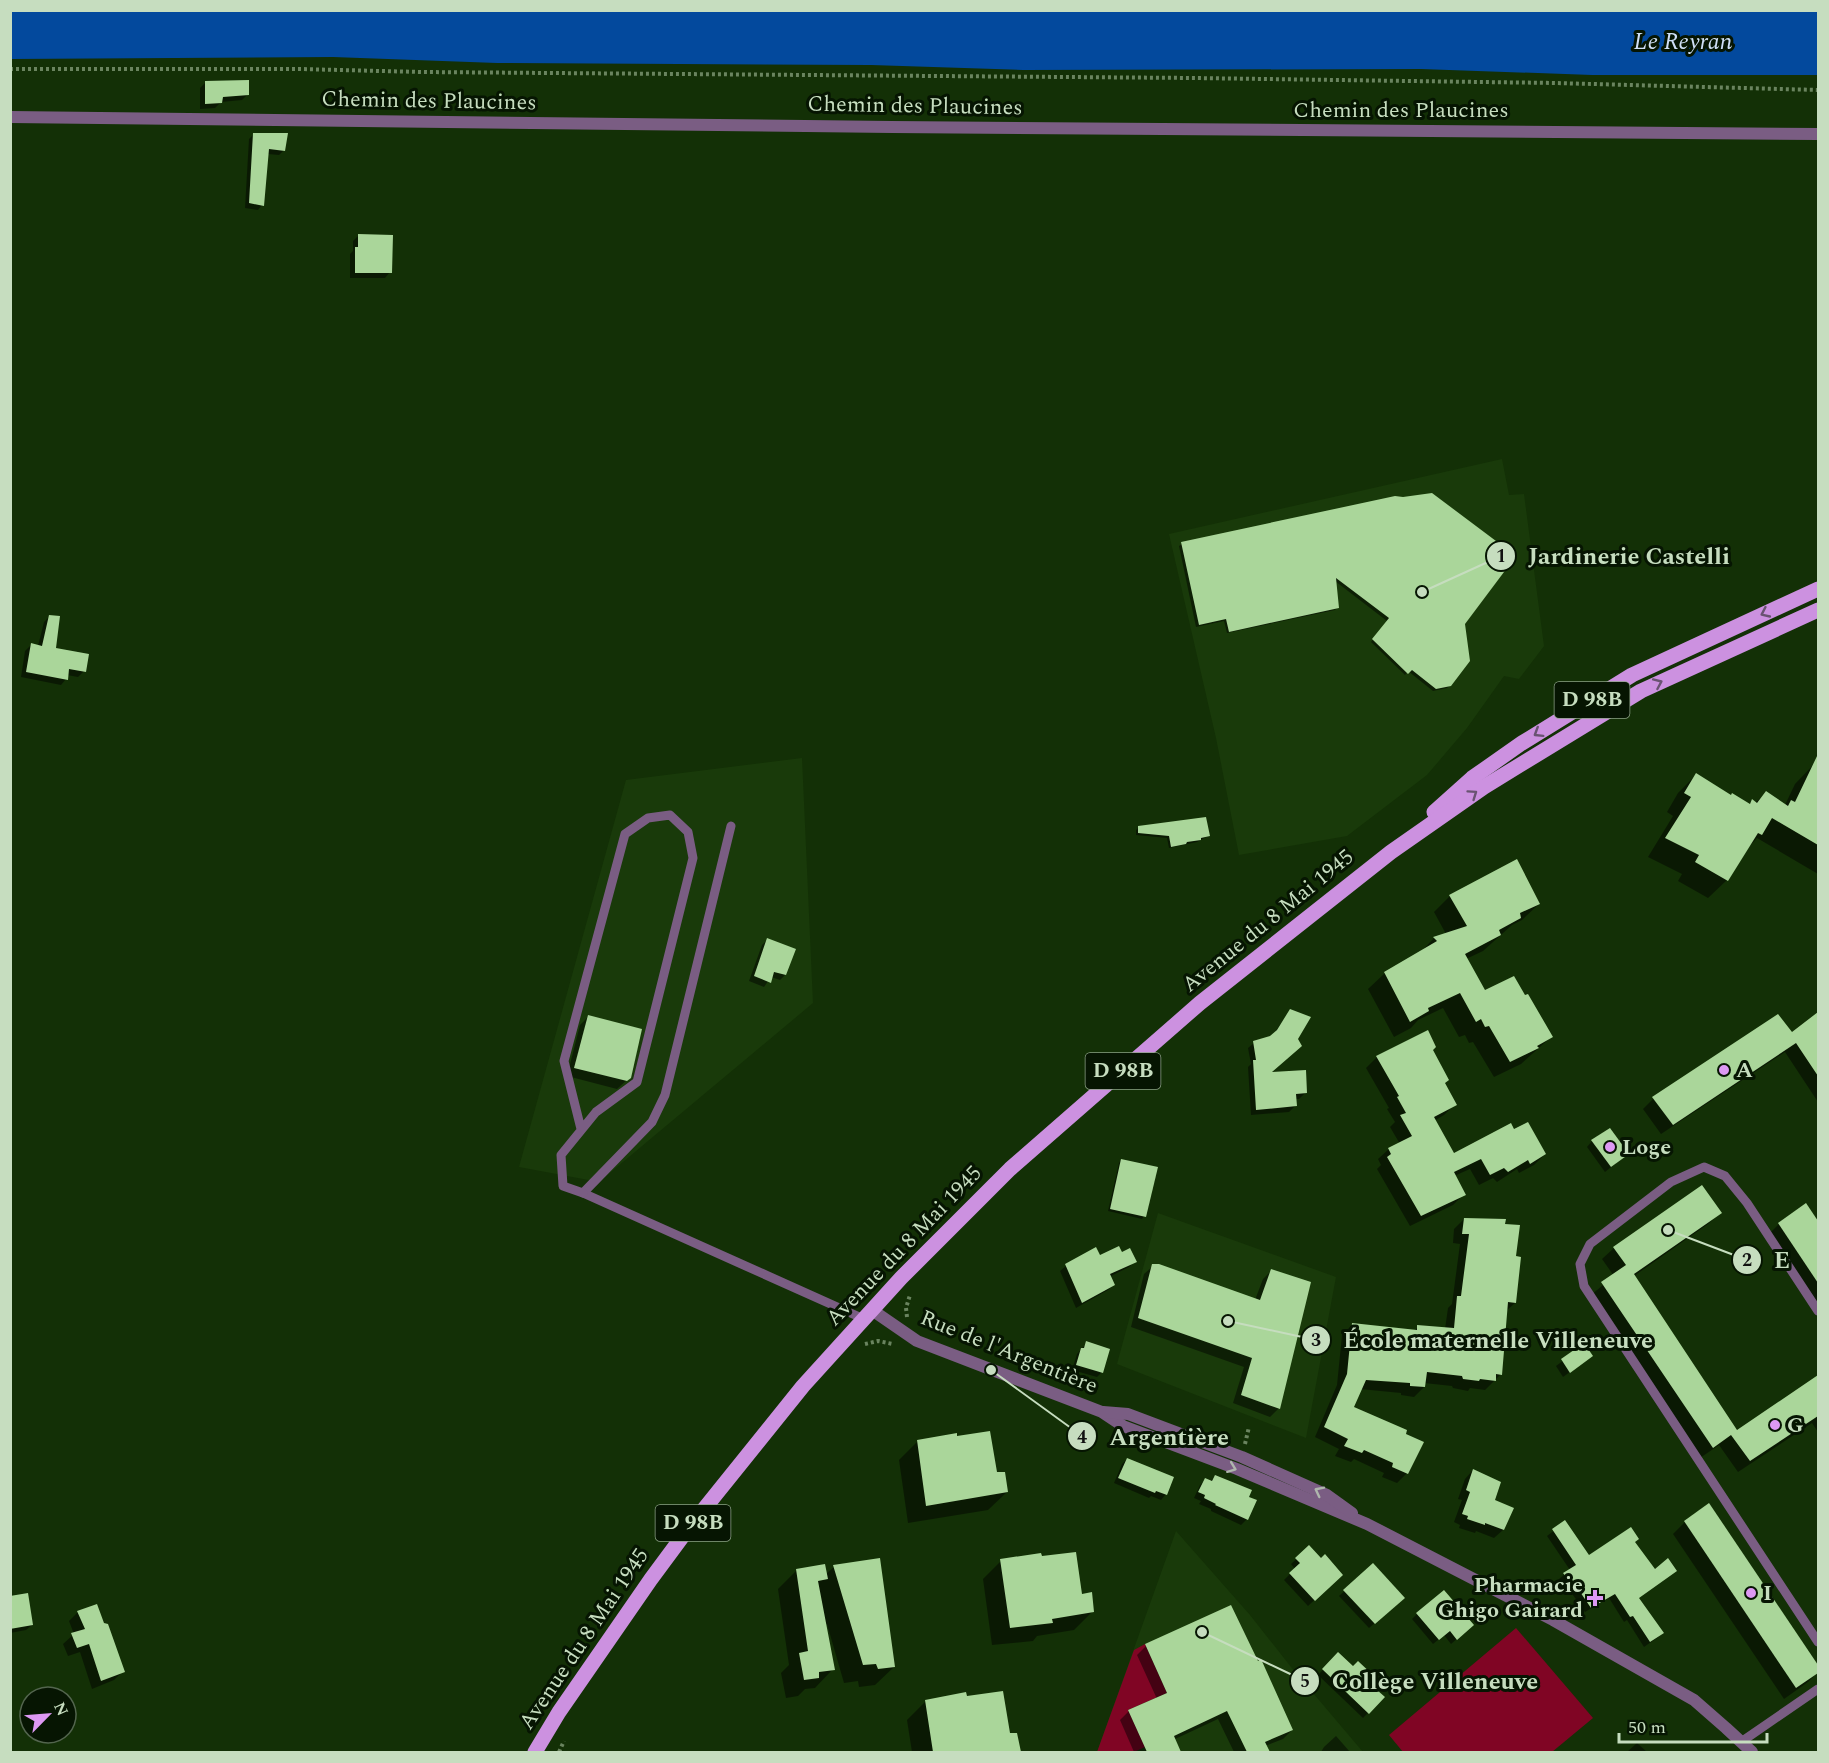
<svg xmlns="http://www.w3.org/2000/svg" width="1829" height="1763" viewBox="0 0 1829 1763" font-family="Spectral,serif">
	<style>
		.built { fill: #193a0a }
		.green { fill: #800524 }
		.water { fill: #03499d }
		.shadow { fill: #0007 }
		.building { fill: #aad69a }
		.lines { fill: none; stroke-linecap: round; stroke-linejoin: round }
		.path { stroke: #6a845f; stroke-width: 4; stroke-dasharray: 3 3; stroke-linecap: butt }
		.lane { stroke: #7a5d83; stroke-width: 9 }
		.street { stroke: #7a5d83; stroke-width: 12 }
		.primary { stroke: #cc91e0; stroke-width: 15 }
		.oneway { stroke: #695371 }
		.oneway2 { stroke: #afb7ad }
		.poi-dot { fill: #dd99f3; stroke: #061502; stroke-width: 2 }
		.labels { text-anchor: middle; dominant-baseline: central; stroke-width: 6; stroke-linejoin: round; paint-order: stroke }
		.shield { fill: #061502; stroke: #8ca186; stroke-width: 1.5 }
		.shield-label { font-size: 21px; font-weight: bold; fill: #c6ddbf }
		.street-label { font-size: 22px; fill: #c6ddbf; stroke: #061502 }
		.poi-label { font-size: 22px; font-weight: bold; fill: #c6ddbf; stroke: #061502; text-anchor: start }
		.water-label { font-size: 24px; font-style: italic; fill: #cfdff6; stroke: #061502 }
		.leader { fill: none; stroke: #c6ddbf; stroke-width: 2 }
		.callout-dot { fill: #c6ddbf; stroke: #061502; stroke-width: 2 }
		.mark-label { font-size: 18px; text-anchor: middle; font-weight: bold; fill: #111 }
		.callout-label { font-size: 24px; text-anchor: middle; font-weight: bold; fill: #c6ddbf; stroke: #061502; stroke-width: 6; stroke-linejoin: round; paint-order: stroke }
	</style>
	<rect width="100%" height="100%" fill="#133006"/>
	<g class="built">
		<path d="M 1502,459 L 1509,495 L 1524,494 L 1544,646 L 1519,679 L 1504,676 L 1467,728 L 1427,775 L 1347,836 L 1239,855 L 1216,738 L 1169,534 Z"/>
		<path d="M 802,758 L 813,1003 L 599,1182 L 519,1167 L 626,780 Z"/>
		<path d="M 1158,1213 L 1336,1277 L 1306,1438 L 1117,1364 Z"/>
		<path d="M 1176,1531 L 1250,1615 L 1291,1667 L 1363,1752 L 1097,1752 Z"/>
	</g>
	<g class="green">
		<path d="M 1516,1628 L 1593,1718 L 1552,1752 L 1403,1752 L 1389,1735 Z"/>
		<path d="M 1145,1644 L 1167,1693 L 1128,1710 L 1145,1747 L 1134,1752 L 1097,1752 L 1134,1650 Z"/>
	</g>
	<path class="water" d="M 1818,10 L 1818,75 L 1592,75 L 1421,69 L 1023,70 L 871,65 L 497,63 L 333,57 L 10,59 L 11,10 Z"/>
	<g class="shadow">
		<path d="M 206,82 L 248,94 L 242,100 L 221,102 L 215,108 L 200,109 L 200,88 Z"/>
		<path d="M 254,134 L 284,150 L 279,155 L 268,154 L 262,205 L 258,210 L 245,208 L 249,139 Z"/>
		<path d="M 359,235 L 390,272 L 385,278 L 350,278 L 350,254 L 353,251 L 353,241 Z"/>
		<path d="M 1395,497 L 1463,623 L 1450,685 L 1447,688 L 1433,691 L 1408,671 L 1405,675 L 1371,642 L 1387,621 L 1335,581 L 1338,607 L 1335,610 L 1227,633 L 1224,621 L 1196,627 L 1179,546 L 1182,544 Z"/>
		<path d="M 50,616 L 54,650 L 84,671 L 78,677 L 67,675 L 66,679 L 61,685 L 21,677 L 25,651 L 31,645 L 38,646 L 44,622 Z"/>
		<path d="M 1818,760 L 1818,874 L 1757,838 L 1746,850 L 1727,880 L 1708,898 L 1678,881 L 1682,874 L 1648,857 L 1673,816 L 1667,812 L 1678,793 L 1696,775 L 1731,797 L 1749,805 L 1752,801 L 1755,803 L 1766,793 L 1785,805 L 1795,784 Z"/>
		<path d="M 1139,827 L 1208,836 L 1197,842 L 1169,848 L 1167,838 L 1136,835 L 1136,830 Z"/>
		<path d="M 1450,896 L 1539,904 L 1522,920 L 1512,925 L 1483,951 L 1466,959 L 1484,992 L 1524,997 L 1551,1037 L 1521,1064 L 1494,1077 L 1473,1042 L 1469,1043 L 1465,1035 L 1459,1037 L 1443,1008 L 1418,1020 L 1411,1028 L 1394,1037 L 1368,989 L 1385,973 L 1420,953 L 1434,938 L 1446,934 L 1434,912 Z"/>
		<path d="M 767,940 L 785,975 L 780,980 L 771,977 L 764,987 L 749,981 L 762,945 Z"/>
		<path d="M 1290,1011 L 1268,1074 L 1305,1093 L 1299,1099 L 1295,1099 L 1295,1106 L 1289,1112 L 1251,1115 L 1248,1067 L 1251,1064 L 1248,1048 L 1254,1043 L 1273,1035 Z"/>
		<path d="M 1818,1014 L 1818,1102 L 1785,1052 L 1661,1134 L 1643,1109 L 1653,1099 L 1778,1016 L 1791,1034 Z"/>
		<path d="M 588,1017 L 630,1077 L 617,1089 L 567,1076 L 580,1025 Z"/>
		<path d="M 1432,1050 L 1443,1084 L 1455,1104 L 1444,1115 L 1434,1121 L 1453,1155 L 1513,1131 L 1545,1154 L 1534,1165 L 1519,1173 L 1517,1169 L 1497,1182 L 1493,1178 L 1479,1185 L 1470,1169 L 1454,1176 L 1464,1194 L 1453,1205 L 1410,1226 L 1377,1169 L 1381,1165 L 1378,1159 L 1389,1149 L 1400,1144 L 1390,1127 L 1395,1122 L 1387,1109 L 1389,1108 L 1366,1068 L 1377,1057 Z"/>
		<path d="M 1592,1141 L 1621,1159 L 1605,1172 L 1587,1147 Z"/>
		<path d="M 1121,1160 L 1144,1216 L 1142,1219 L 1108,1211 L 1119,1163 Z"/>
		<path d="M 1806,1205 L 1818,1224 L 1818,1309 L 1768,1235 L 1779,1224 Z"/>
		<path d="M 1720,1213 L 1708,1224 L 1634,1276 L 1736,1432 L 1818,1377 L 1818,1432 L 1812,1423 L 1738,1472 L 1719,1445 L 1700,1458 L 1591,1295 L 1614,1276 L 1602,1259 L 1614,1248 Z"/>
		<path d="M 1464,1219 L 1515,1257 L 1515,1303 L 1505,1312 L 1500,1375 L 1485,1390 L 1470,1388 L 1468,1391 L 1453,1388 L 1452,1386 L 1424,1383 L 1424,1387 L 1414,1397 L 1401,1395 L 1401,1393 L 1360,1389 L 1352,1408 L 1407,1473 L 1397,1483 L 1382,1477 L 1384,1473 L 1354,1459 L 1351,1462 L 1335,1456 L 1339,1449 L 1315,1437 L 1337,1385 L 1342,1335 L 1352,1325 L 1414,1331 L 1418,1327 L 1445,1329 L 1448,1308 L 1452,1304 L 1460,1244 L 1453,1243 L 1454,1229 Z"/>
		<path d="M 1096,1249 L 1099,1257 L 1122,1254 L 1135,1261 L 1129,1267 L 1109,1277 L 1114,1284 L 1108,1290 L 1076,1308 L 1060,1271 L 1066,1266 Z"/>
		<path d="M 1153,1266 L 1255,1300 L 1263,1279 L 1272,1270 L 1279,1408 L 1270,1417 L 1233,1403 L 1244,1367 L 1131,1327 L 1144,1274 Z"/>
		<path d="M 1087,1343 L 1108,1350 L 1101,1373 L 1097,1377 L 1072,1370 L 1077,1354 Z"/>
		<path d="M 1584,1345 L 1585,1361 L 1563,1377 L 1556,1366 Z"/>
		<path d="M 918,1441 L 996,1474 L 1007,1492 L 988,1510 L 908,1523 L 899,1460 Z"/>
		<path d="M 1127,1459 L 1166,1494 L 1161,1500 L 1151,1496 L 1149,1498 L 1114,1483 L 1122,1464 Z"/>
		<path d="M 1473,1470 L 1493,1501 L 1512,1509 L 1503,1530 L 1494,1538 L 1476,1531 L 1475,1533 L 1459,1528 L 1460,1525 L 1454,1522 L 1462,1500 L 1458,1499 L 1465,1479 Z"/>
		<path d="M 1215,1476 L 1247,1498 L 1247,1519 L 1241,1525 L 1211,1511 L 1211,1509 L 1199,1504 L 1201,1501 L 1194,1498 L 1200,1485 L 1205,1480 L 1210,1482 Z"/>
		<path d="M 1708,1506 L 1818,1668 L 1818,1672 L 1808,1682 L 1784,1699 L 1673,1534 L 1685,1522 Z"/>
		<path d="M 1565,1522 L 1589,1557 L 1634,1542 L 1638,1598 L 1662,1633 L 1657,1638 L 1644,1647 L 1627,1620 L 1624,1622 L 1609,1598 L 1585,1612 L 1568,1588 L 1566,1589 L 1559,1579 L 1570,1570 L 1547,1536 Z"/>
		<path d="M 1309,1547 L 1321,1560 L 1341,1575 L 1308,1606 L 1284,1580 L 1295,1569 L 1291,1564 Z"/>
		<path d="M 1001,1561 L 1081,1596 L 1093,1611 L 1074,1630 L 1037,1636 L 1033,1641 L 992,1645 L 983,1579 Z"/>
		<path d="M 1373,1565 L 1398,1603 L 1369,1628 L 1339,1596 Z"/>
		<path d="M 834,1567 L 894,1667 L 875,1685 L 859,1687 L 858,1681 L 844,1683 L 827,1624 L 825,1625 L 833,1669 L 815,1688 L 805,1689 L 798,1696 L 786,1698 L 781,1673 L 789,1665 L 778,1589 L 797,1570 L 826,1574 Z"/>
		<path d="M 10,1598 L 32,1625 L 26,1630 L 10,1633 Z"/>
		<path d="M 78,1612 L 123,1671 L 114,1680 L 92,1689 L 80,1652 L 68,1656 L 63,1644 L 74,1634 L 69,1621 Z"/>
		<path d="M 1417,1614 L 1467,1630 L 1451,1644 L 1444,1635 L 1433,1644 L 1412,1619 Z"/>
		<path d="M 1146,1646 L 1292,1730 L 1283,1739 L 1265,1746 L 1268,1752 L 1234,1752 L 1218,1719 L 1173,1740 L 1179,1752 L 1134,1752 L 1120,1720 L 1129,1711 L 1157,1699 L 1137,1655 Z"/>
		<path d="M 1338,1654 L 1383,1697 L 1363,1718 L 1318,1675 Z"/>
		<path d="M 966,1698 L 1008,1735 L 1016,1734 L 1019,1752 L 912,1752 L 907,1720 L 925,1702 Z"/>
		<path d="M 1336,1736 L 1350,1752 L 1321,1752 L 1324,1747 Z"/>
		<path d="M 1637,1743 L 1647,1752 L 1627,1752 Z"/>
	</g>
	<g class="building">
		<path d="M 249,80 L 249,95 L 223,97 L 222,103 L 205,104 L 205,81 Z"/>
		<path d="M 253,133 L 288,133 L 285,151 L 269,149 L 264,206 L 249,203 Z"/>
		<path d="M 358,234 L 393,235 L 392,273 L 355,273 L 355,247 L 358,247 Z"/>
		<path d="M 1432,493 L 1516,556 L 1465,624 L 1470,661 L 1451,686 L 1436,689 L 1412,670 L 1408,674 L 1372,639 L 1389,618 L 1336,578 L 1339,608 L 1229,632 L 1226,619 L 1199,625 L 1181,542 L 1395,496 L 1403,497 Z"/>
		<path d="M 49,615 L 60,616 L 56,648 L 89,654 L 86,672 L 69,669 L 68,680 L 26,672 L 31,643 L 42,646 Z"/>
		<path d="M 1818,754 L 1818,845 L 1772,818 L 1762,835 L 1758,833 L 1728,881 L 1695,862 L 1699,855 L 1665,838 L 1691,797 L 1684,793 L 1696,773 L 1731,795 L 1732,793 L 1750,804 L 1752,799 L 1757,803 L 1766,791 L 1788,806 L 1791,800 L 1795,802 Z"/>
		<path d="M 1206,817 L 1210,836 L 1201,838 L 1201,840 L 1187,842 L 1186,844 L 1171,847 L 1169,836 L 1138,833 L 1138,826 Z"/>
		<path d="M 1517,859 L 1540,904 L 1520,913 L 1521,918 L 1499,930 L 1501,935 L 1465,954 L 1485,990 L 1514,976 L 1525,995 L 1528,994 L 1553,1037 L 1537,1046 L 1539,1048 L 1510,1062 L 1489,1026 L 1485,1027 L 1481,1019 L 1476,1022 L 1460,993 L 1428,1008 L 1429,1011 L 1410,1022 L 1384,972 L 1437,941 L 1433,937 L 1467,926 L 1449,895 Z"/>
		<path d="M 767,938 L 796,949 L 786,975 L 774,972 L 771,983 L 754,976 Z"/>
		<path d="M 1290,1009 L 1311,1017 L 1298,1039 L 1302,1046 L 1272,1072 L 1306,1070 L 1307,1093 L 1296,1094 L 1297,1106 L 1256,1110 L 1253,1060 L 1256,1060 L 1253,1041 L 1270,1036 L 1277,1030 Z"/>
		<path d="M 1818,1012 L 1818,1076 L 1796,1043 L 1673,1125 L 1652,1097 L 1778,1014 L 1792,1032 Z"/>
		<path d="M 588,1015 L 642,1029 L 631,1078 L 627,1081 L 574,1068 Z"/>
		<path d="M 1428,1030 L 1436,1047 L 1433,1050 L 1449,1080 L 1445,1083 L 1457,1105 L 1434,1117 L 1454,1153 L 1511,1123 L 1514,1129 L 1528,1122 L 1546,1154 L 1530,1164 L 1528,1160 L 1508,1172 L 1504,1168 L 1490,1175 L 1481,1159 L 1454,1172 L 1466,1195 L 1421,1216 L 1387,1157 L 1391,1154 L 1388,1148 L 1412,1136 L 1400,1115 L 1406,1113 L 1397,1097 L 1399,1096 L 1376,1056 Z"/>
		<path d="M 1610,1128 L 1629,1154 L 1611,1167 L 1591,1140 Z"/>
		<path d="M 1121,1159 L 1158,1167 L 1146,1217 L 1110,1209 Z"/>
		<path d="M 1702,1185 L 1722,1213 L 1634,1274 L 1737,1430 L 1818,1375 L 1818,1416 L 1750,1461 L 1731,1435 L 1713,1448 L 1601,1282 L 1626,1265 L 1613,1247 Z"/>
		<path d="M 1806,1203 L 1818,1221 L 1818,1283 L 1778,1223 Z"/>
		<path d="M 1464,1218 L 1506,1219 L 1505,1224 L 1520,1225 L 1516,1256 L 1521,1257 L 1516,1303 L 1508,1302 L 1502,1375 L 1496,1374 L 1496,1381 L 1480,1379 L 1479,1381 L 1463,1379 L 1462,1376 L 1427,1372 L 1425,1387 L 1410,1386 L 1410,1383 L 1366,1380 L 1354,1407 L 1407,1430 L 1406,1434 L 1424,1442 L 1408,1474 L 1392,1467 L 1393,1463 L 1364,1450 L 1362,1453 L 1344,1446 L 1348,1439 L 1324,1427 L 1347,1374 L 1352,1323 L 1417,1330 L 1417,1325 L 1454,1328 L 1456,1307 L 1457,1296 L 1461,1296 L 1469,1234 L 1462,1234 Z"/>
		<path d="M 1119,1246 L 1122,1252 L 1130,1248 L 1137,1262 L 1110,1274 L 1115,1285 L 1082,1303 L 1065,1264 L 1096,1247 L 1100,1255 Z"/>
		<path d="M 1152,1264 L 1159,1264 L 1260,1300 L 1271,1269 L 1311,1282 L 1280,1409 L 1241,1395 L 1252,1358 L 1138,1318 Z"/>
		<path d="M 1086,1341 L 1110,1349 L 1103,1373 L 1076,1365 L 1081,1348 L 1084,1348 Z"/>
		<path d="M 1584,1343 L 1593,1356 L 1570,1373 L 1561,1359 Z"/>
		<path d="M 990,1431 L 997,1472 L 1005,1472 L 1008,1492 L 926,1506 L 917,1440 L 957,1433 L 957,1436 Z"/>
		<path d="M 1127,1458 L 1174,1477 L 1167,1495 L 1156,1491 L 1155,1493 L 1118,1478 Z"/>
		<path d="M 1473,1469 L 1501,1482 L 1495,1500 L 1514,1508 L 1504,1530 L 1485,1523 L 1485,1525 L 1467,1519 L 1468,1516 L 1462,1514 L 1470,1492 L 1466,1490 Z"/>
		<path d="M 1215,1475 L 1252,1490 L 1249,1497 L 1257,1500 L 1248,1520 L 1215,1505 L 1216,1504 L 1204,1498 L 1205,1495 L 1198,1492 L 1205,1478 L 1212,1481 Z"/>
		<path d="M 1709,1503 L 1818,1665 L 1818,1673 L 1796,1688 L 1684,1521 Z"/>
		<path d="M 1565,1520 L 1589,1555 L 1631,1527 L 1639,1539 L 1635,1542 L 1655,1569 L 1668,1558 L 1677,1571 L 1639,1598 L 1664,1633 L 1650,1642 L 1633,1616 L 1630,1617 L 1615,1594 L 1591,1608 L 1574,1583 L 1572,1584 L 1563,1573 L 1576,1565 L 1552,1529 Z"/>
		<path d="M 1309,1545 L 1321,1558 L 1325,1554 L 1343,1575 L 1315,1601 L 1289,1573 L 1300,1563 L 1295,1558 Z"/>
		<path d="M 1076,1552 L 1082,1594 L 1092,1592 L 1094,1612 L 1052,1619 L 1053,1623 L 1010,1628 L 1000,1559 L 1041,1553 L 1042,1556 Z"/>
		<path d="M 880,1558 L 895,1667 L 878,1669 L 876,1664 L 863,1665 L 833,1565 Z"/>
		<path d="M 1373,1563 L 1405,1598 L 1375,1624 L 1343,1590 Z"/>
		<path d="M 825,1564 L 828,1579 L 818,1581 L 835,1670 L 819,1672 L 819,1678 L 804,1680 L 799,1653 L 808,1651 L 796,1569 Z"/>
		<path d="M 1444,1590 L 1474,1625 L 1457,1640 L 1450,1631 L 1439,1640 L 1416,1613 Z"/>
		<path d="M 28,1593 L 33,1625 L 10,1629 L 10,1596 Z"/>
		<path d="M 97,1604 L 104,1623 L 108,1624 L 125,1672 L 101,1681 L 89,1644 L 77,1648 L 71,1633 L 85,1629 L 77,1611 Z"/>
		<path d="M 1231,1605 L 1258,1661 L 1261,1659 L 1293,1730 L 1265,1742 L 1270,1752 L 1247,1752 L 1227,1711 L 1174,1736 L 1181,1752 L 1147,1752 L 1128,1710 L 1167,1693 L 1145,1644 Z"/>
		<path d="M 1338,1652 L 1353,1666 L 1358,1661 L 1375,1677 L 1369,1683 L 1385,1697 L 1369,1714 L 1322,1669 Z"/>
		<path d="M 1003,1691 L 1010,1733 L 1017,1733 L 1021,1752 L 933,1752 L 925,1700 L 966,1692 L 967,1696 Z"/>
	</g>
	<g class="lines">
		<g class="path">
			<path d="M 10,69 L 299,69 L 422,72 L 1194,78 L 1555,83 L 1818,90"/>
			<path d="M 907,1317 L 906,1308 L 910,1295"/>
			<path d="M 865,1344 L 878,1341 L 893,1344"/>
			<path d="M 1245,1444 L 1249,1427"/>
			<path d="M 559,1752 L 564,1741"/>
		</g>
		<g class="lane">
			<path d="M 731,826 L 665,1095 L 652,1122 L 583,1193 L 864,1319"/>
			<path d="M 581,1129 L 564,1061 L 625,834 L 648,818 L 670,815 L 688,832 L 693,858 L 637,1082 L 596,1112 L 561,1155 L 563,1186 L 583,1193"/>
			<path d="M 1818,1311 L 1747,1203 L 1725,1176 L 1704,1167 L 1671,1182 L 1590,1244 L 1580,1264 L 1584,1286 L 1818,1642"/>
			<path d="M 1741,1742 L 1818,1689"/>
		</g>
		<g class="street">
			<path d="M 10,117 L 892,127 L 1818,134"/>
			<path d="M 872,1310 L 917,1341 L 1102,1412 L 1123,1426 L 1237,1469 L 1367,1524 L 1553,1620 L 1694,1700 L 1726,1728 L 1752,1752"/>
			<path d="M 1103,1412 L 1128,1414 L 1242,1457 L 1327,1495 L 1352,1513"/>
		</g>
		<g class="primary">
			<path d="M 1434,812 L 1472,778 L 1522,743 L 1632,675 L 1818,589"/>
			<path d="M 535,1752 L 559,1712 L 651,1579 L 688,1529 L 803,1386 L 901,1278 L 1010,1169 L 1200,1003 L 1391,852 L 1484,787 L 1641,691 L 1818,610"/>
		</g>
	</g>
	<defs><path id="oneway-chevron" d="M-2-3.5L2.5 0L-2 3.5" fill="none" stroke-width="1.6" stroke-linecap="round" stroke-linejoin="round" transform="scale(1.5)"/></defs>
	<g class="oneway">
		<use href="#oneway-chevron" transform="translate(1765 613) rotate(155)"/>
		<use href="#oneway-chevron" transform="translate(1658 683) rotate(-24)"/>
		<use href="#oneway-chevron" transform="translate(1538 733) rotate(148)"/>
		<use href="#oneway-chevron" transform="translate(1473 794) rotate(-35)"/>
	</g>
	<g class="oneway2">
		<use href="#oneway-chevron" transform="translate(1232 1468) rotate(21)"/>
		<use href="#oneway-chevron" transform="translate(1319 1491) rotate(-153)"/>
	</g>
	<g class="poi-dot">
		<circle cx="1724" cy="1070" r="6"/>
		<circle cx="1610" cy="1147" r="6"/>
		<circle cx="1775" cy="1425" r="6"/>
		<circle cx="1751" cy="1593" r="6"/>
		<path d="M1592 1589h6v6h6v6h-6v6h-6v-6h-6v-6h6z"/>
	</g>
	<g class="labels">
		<g class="shield">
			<rect x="1554.5" y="682" width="75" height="36" rx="4.5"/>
			<rect x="1085.5" y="1053" width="75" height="36" rx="4.5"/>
			<rect x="655.5" y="1505" width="75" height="36" rx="4.5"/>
		</g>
		<g class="shield-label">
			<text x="1592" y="700">D 98B</text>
			<text x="1123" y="1071">D 98B</text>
			<text x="693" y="1523">D 98B</text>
		</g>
		<g class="street-label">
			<text transform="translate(429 101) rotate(1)">Chemin des Plaucines</text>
			<text transform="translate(915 106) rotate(1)">Chemin des Plaucines</text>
			<text x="1401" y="110">Chemin des Plaucines</text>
			<text transform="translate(1268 921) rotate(-39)">Avenue du 8 Mai 1945</text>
			<text transform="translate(904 1246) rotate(-46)">Avenue du 8 Mai 1945</text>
			<text transform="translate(1009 1352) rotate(22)">Rue de l'Argentière</text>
			<text transform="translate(584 1639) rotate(-56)">Avenue du 8 Mai 1945</text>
		</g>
		<g class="poi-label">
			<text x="1736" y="1070">A</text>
			<text x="1622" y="1147">Loge</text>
			<text x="1787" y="1425">G</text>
			<text x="1583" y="1585" text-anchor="end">Pharmacie<tspan x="1583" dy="25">Ghigo Gairard</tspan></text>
			<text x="1763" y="1593">I</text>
		</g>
		<g class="water-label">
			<text x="1683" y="42">Le Reyran</text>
		</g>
	</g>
	<path class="leader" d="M1422 592L1501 556M1668 1230L1747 1260M1228 1321L1316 1340M991 1370L1082 1436M1202 1632L1305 1681"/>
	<g class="callout-dot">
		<circle cx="1422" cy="592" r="6"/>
		<circle cx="1668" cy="1230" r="6"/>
		<circle cx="1228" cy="1321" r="6"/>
		<circle cx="991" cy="1370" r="6"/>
		<circle cx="1202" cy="1632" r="6"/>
		<circle cx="1501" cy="556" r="15"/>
		<circle cx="1747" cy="1260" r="15"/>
		<circle cx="1316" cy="1340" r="15"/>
		<circle cx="1082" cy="1436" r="15"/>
		<circle cx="1305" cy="1681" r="15"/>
	</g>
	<g class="mark-label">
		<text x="1501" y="562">1</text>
		<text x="1747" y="1266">2</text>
		<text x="1316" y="1346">3</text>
		<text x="1082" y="1443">4</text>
		<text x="1305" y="1687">5</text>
	</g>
	<g class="callout-label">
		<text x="1629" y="564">Jardinerie Castelli</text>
		<text x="1782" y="1268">E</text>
		<text x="1498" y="1348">École maternelle Villeneuve</text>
		<text x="1169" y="1445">Argentière</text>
		<text x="1435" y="1689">Collège Villeneuve</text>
	</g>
	<rect width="1829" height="1763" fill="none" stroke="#c6ddbf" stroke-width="24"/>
	<g transform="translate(48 1715) rotate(65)"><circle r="28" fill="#061502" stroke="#53654e" stroke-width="1.5"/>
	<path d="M0-4.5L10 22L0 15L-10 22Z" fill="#dd99f3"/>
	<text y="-9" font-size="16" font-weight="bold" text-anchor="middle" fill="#c6ddbf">N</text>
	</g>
	<path d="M1619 1733v9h148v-9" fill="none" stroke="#c6ddbf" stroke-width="3"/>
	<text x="1628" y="1733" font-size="18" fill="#c6ddbf" stroke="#061502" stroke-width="4.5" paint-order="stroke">50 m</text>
</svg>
